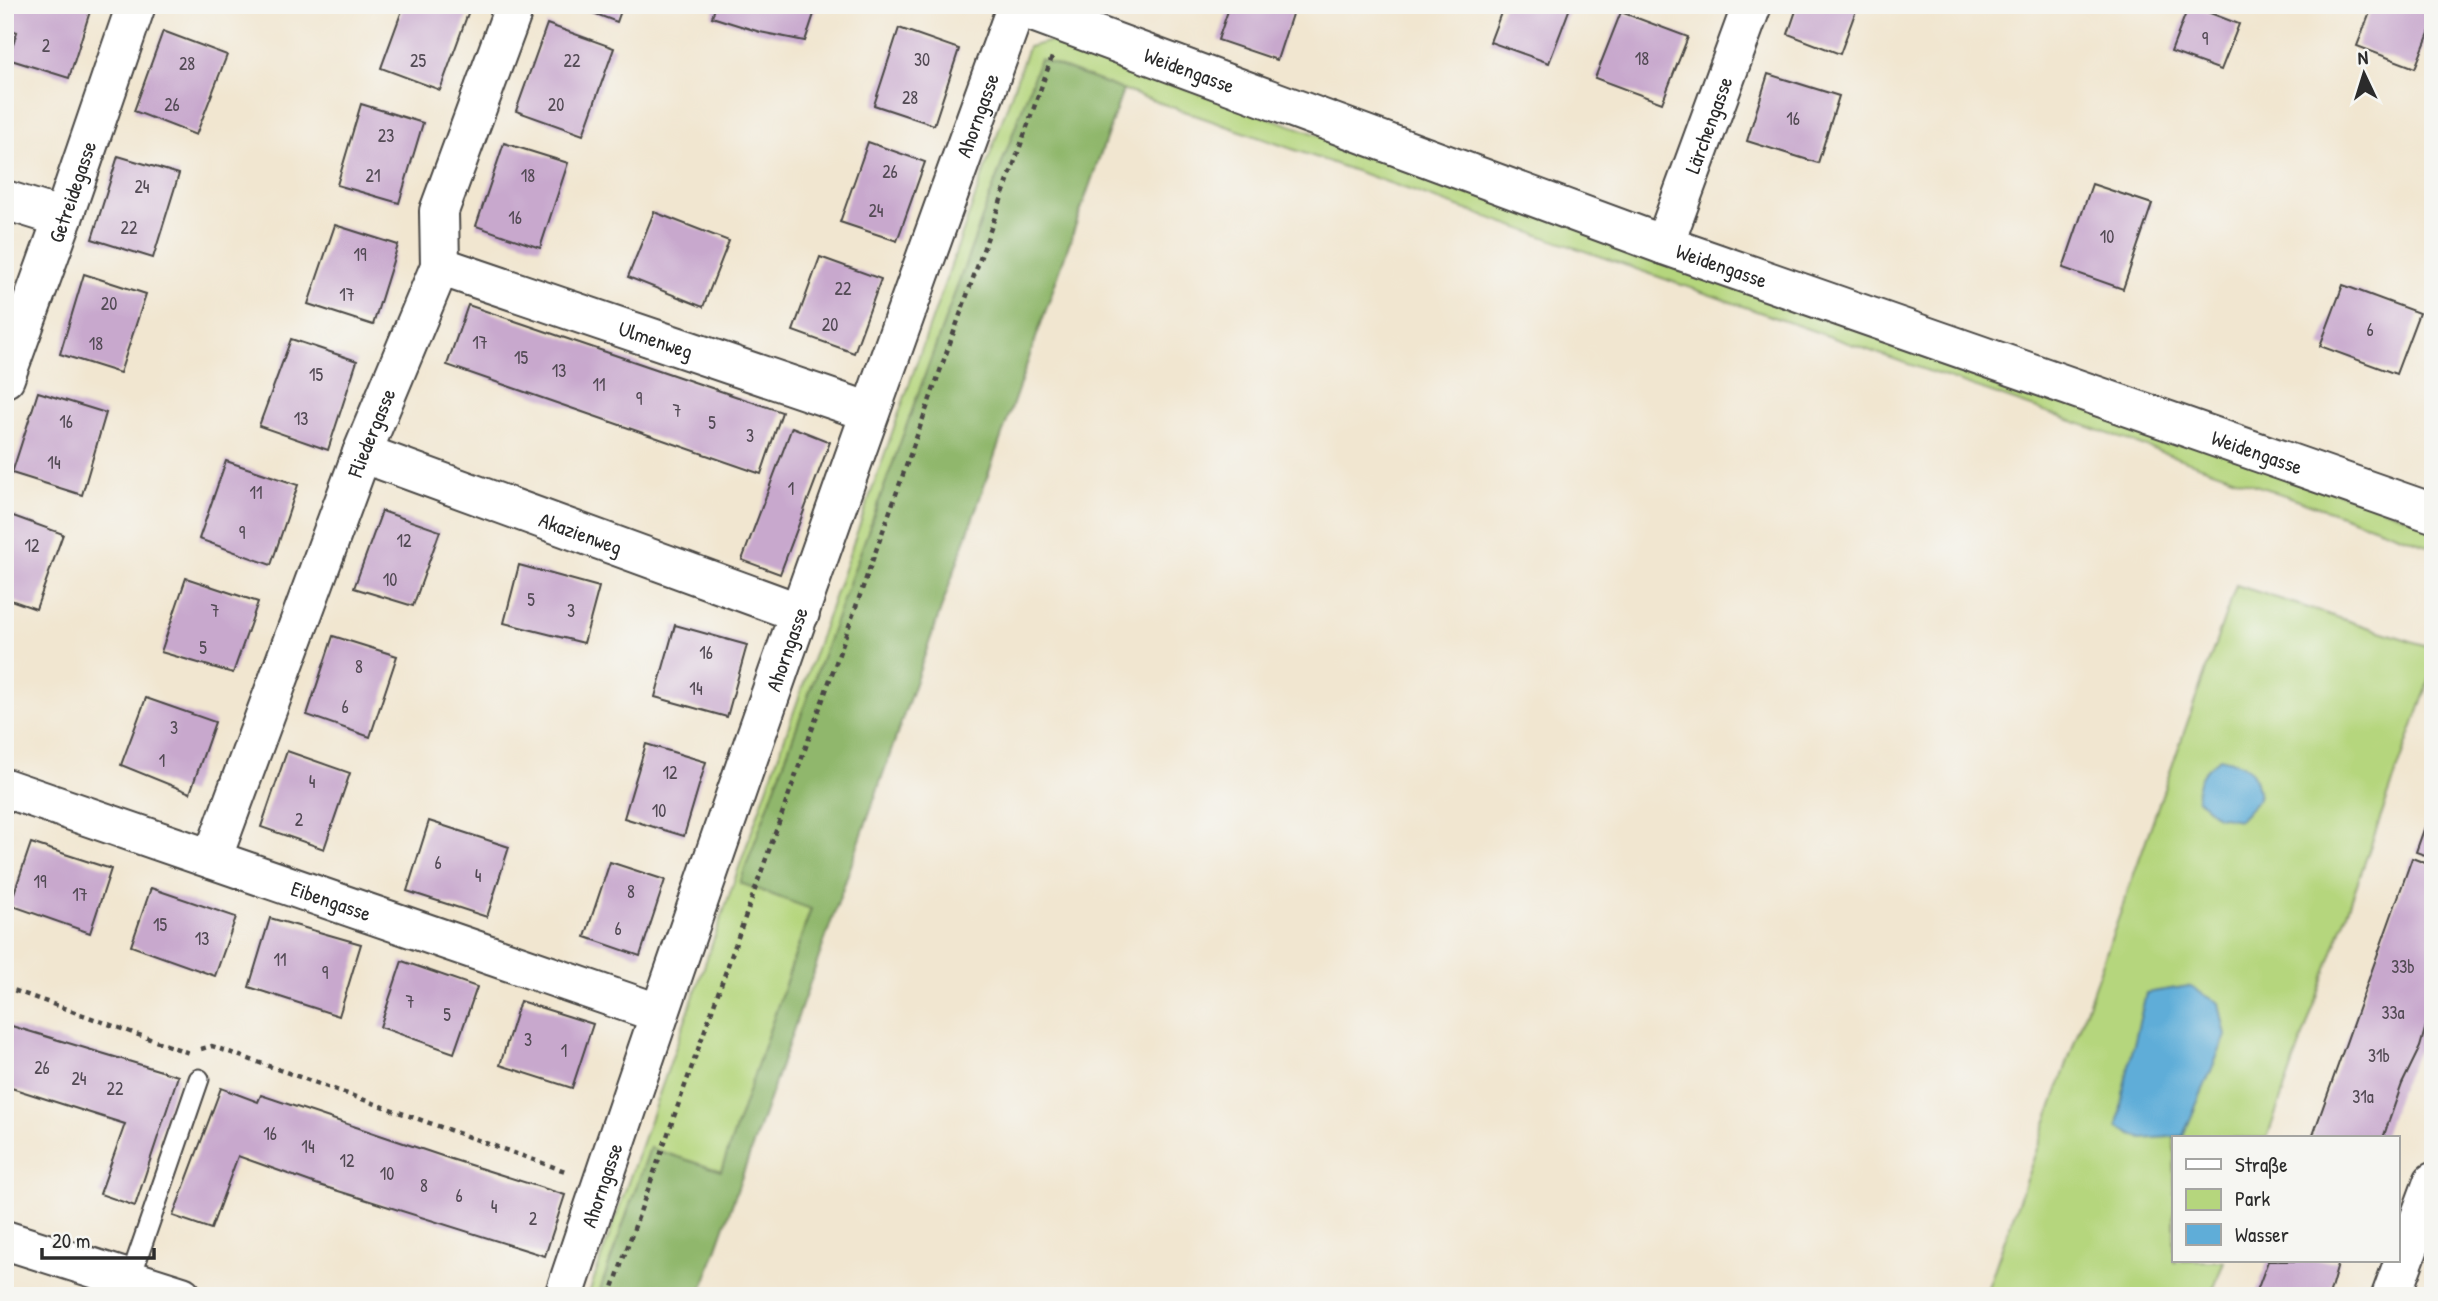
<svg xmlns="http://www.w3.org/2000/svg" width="2438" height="1301" viewBox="0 0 2438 1301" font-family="'Patrick Hand',sans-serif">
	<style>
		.green { fill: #b5d67d; stroke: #708054; stroke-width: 2 }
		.forest { fill: #90b76c; stroke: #5e714c; stroke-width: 2 }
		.water { fill: #5fadd8; stroke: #456c82; stroke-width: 2 }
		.building { fill: #c8a8cd }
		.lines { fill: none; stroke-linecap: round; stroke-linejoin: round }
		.service-casing { stroke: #494744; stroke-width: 23 }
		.minor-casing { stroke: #494744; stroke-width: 42 }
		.tertiary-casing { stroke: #494744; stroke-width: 42 }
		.path { stroke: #494744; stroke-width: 4.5; stroke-dasharray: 5 5; stroke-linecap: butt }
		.service { stroke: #fff; stroke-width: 19 }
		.minor { stroke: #fff; stroke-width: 38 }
		.tertiary { stroke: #fff; stroke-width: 38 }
		.labels { text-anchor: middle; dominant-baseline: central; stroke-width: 5; stroke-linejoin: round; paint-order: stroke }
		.number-label { font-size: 18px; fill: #524a54 }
		.street-label { font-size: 21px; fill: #2b2b2b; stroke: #f6f6f2 }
	</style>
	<rect width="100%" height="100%" fill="#f6f6f2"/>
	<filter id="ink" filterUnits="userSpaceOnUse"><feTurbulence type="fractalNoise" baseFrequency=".0143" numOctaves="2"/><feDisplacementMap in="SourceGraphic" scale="14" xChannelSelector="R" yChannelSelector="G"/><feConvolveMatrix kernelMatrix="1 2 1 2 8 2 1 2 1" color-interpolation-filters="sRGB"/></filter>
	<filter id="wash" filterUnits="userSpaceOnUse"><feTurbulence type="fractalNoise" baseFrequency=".00686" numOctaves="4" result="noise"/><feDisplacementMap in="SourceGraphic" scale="28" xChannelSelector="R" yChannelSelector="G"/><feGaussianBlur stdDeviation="1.57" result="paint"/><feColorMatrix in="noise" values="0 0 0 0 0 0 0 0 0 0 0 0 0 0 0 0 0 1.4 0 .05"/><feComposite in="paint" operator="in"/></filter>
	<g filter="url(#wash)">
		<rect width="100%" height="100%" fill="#f1e6d0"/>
		<g class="green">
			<path d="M 1051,41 L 2433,526 L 2433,547 L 1123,90 L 1040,59 L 740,883 L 811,908 L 721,1172 L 650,1148 L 598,1296 L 588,1296 L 1028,47 Z"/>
			<path d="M 2236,585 L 2433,648 L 2433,670 L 2267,1138 L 2174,1138 L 2174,1261 L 2224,1261 L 2211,1296 L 1985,1296 Z"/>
		</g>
		<path class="forest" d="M 1040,59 L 1123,90 L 700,1296 L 598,1296 L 650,1148 L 721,1171 L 811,909 L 740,883 Z"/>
		<g class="water">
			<path d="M 2220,758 C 2249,765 2256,768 2259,799 L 2239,820 L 2217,816 L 2197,799 C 2197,776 2202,771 2220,758 Z"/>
			<path d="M 2189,986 L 2219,1003 L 2226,1036 L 2183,1136 L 2142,1139 L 2118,1127 L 2124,1086 L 2146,993 Z"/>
		</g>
		<g id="blocks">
			<g class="building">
				<path d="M 5,5 L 92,5 L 69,78 L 8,59 L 17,32 L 5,28 Z"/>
				<path d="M 404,5 L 471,5 L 440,90 L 381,68 Z"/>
				<path d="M 572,5 L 623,5 L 617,22 Z"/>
				<path d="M 716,5 L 817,5 L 805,41 L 760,32 L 712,17 Z"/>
				<path d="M 1230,5 L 1295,5 L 1277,60 L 1218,40 Z"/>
				<path d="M 1504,5 L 1571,5 L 1549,63 L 1490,42 Z"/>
				<path d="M 1798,5 L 1858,5 L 1840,54 L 1788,34 Z"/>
				<path d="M 2189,5 L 2239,24 L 2221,70 L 2171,52 Z"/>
				<path d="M 2373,5 L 2433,5 L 2433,23 L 2415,68 L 2357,46 Z"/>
				<path d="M 1621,12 L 1688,37 L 1662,103 L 1595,78 Z"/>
				<path d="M 547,24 L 614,48 L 583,135 L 516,111 Z"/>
				<path d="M 899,28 L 959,49 L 934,125 L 874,105 Z"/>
				<path d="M 163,31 L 227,55 L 196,135 L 134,111 Z"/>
				<path d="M 1768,74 L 1839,96 L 1818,163 L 1747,141 Z"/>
				<path d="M 361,104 L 423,123 L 399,203 L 337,185 Z"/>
				<path d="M 868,142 L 925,162 L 897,241 L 840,222 Z"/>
				<path d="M 504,143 L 568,163 L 540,248 L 476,226 Z"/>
				<path d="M 118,156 L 179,174 L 153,258 L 92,239 Z"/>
				<path d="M 2092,184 L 2152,204 L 2123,289 L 2063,268 Z"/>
				<path d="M 654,212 L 729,241 L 703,307 L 628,277 Z"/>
				<path d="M 335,225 L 398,245 L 373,325 L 308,304 Z"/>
				<path d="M 820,257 L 881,279 L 854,353 L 793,331 Z"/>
				<path d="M 84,274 L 146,294 L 120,373 L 60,354 Z"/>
				<path d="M 2343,285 L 2419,313 L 2396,374 L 2320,346 Z"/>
				<path d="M 468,305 L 782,412 L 761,474 L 447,365 Z"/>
				<path d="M 291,339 L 357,361 L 328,450 L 259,426 Z"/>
				<path d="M 38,392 L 106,413 L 82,495 L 12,473 Z"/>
				<path d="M 792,427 L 830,442 L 780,574 L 742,560 Z"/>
				<path d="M 226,461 L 298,485 L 271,565 L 199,539 Z"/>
				<path d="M 382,511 L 440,531 L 413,606 L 354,588 Z"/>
				<path d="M 5,513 L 63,534 L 36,609 L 5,598 Z"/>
				<path d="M 519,565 L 599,587 L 584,643 L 504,623 Z"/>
				<path d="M 186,578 L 258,602 L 233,673 L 161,652 Z"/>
				<path d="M 675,625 L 747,645 L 727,717 L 655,697 Z"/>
				<path d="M 333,636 L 397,656 L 370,737 L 307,715 Z"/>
				<path d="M 146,698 L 215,722 L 190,793 L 121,765 Z"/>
				<path d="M 646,744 L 706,762 L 684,836 L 624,818 Z"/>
				<path d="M 287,751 L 350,773 L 324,849 L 261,827 Z"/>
				<path d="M 2432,807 L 2433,807 L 2433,858 L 2416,852 Z"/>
				<path d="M 429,821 L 509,847 L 487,917 L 407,891 Z"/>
				<path d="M 31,843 L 111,869 L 90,933 L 10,905 Z"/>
				<path d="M 2412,858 L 2433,866 L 2433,1001 L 2420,1047 L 2402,1084 L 2383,1138 L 2312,1138 Z"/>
				<path d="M 610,862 L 665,880 L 640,956 L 585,937 Z"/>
				<path d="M 151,888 L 236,917 L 215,976 L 131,946 Z"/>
				<path d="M 270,918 L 361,944 L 339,1016 L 249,987 Z"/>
				<path d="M 402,961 L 477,987 L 454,1053 L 380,1027 Z"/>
				<path d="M 520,1001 L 593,1024 L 572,1088 L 500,1065 Z"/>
				<path d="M 5,1024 L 178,1076 L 135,1206 L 100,1194 L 125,1124 L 5,1086 Z"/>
				<path d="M 221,1088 L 258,1102 L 261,1095 L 451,1159 L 565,1195 L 545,1256 L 316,1184 L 238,1156 L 211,1229 L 173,1216 Z"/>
				<path d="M 2268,1261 L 2339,1261 L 2329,1296 L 2255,1296 Z"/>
			</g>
		</g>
	</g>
	<g filter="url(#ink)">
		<use href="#blocks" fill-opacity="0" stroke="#494744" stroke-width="2"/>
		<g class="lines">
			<defs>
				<path id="service" d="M 130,1279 L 199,1079"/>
				<g id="minor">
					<path id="s1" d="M 1014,5 L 1664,245 L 2433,513"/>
					<path d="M 5,200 L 63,218"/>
					<path id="s2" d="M 1664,245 L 1752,5"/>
					<path id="s3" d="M 440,266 L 870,412"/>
					<path id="s4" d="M 5,378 L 63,218 L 136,5"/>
					<path id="s5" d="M 362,453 L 800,613"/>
					<path id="s6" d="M 5,788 L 658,1013"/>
					<path id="s7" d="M 212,859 L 362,453 L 440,266 L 439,211 L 515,5"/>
					<path d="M 5,1240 L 182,1296"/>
					<path id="s8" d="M 564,1296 C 709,863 861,434 1017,5"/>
				</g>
				<path id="tertiary" d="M 2391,1296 L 2433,1182"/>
			</defs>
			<use href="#service" class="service-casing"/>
			<use href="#minor" class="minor-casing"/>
			<use href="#tertiary" class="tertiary-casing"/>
			<g class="path">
				<path d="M 5,987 L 189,1053"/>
				<path d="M 201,1049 L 212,1046 L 565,1171"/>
				<path d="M 610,1296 L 1052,57"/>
			</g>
			<use href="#service" class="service"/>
			<use href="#minor" class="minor"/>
			<use href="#tertiary" class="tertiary"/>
		</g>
	</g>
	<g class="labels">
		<g class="number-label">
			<text x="2205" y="38">9</text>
			<text x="46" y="45">2</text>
			<text x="1642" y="58">18</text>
			<text x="922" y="59">30</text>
			<text x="418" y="60">25</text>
			<text x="572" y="60">22</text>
			<text x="187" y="63">28</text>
			<text x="910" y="97">28</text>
			<text x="172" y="104">26</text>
			<text x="556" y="104">20</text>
			<text x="1793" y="118">16</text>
			<text x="386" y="135">23</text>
			<text x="890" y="171">26</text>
			<text x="373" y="175">21</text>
			<text x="528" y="175">18</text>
			<text x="142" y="186">24</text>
			<text x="876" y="210">24</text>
			<text x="515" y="217">16</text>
			<text x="129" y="227">22</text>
			<text x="2107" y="236">10</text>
			<text x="360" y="254">19</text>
			<text x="843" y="288">22</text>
			<text x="347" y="294">17</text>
			<text x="109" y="303">20</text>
			<text x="830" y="324">20</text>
			<text x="2370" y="329">6</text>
			<text x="480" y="342">17</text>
			<text x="96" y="343">18</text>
			<text x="521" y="357">15</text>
			<text x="559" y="370">13</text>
			<text x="316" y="374">15</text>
			<text x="599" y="384">11</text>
			<text x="639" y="398">9</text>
			<text x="677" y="410">7</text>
			<text x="301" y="418">13</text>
			<text x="66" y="421">16</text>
			<text x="712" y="422">5</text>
			<text x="750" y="435">3</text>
			<text x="54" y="462">14</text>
			<text x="791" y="488">1</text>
			<text x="256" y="492">11</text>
			<text x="242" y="532">9</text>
			<text x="404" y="540">12</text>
			<text x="32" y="545">12</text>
			<text x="390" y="579">10</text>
			<text x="531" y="599">5</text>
			<text x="215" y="610">7</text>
			<text x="571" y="610">3</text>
			<text x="203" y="647">5</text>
			<text x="706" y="652">16</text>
			<text x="359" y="666">8</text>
			<text x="696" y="688">14</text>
			<text x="345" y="706">6</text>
			<text x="174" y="727">3</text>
			<text x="162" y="760">1</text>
			<text x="670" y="772">12</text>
			<text x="312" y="781">4</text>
			<text x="659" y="810">10</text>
			<text x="299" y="819">2</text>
			<text x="438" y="862">6</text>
			<text x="478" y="875">4</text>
			<text x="40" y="881">19</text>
			<text x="631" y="891">8</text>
			<text x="80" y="894">17</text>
			<text x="160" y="924">15</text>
			<text x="618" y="928">6</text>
			<text x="202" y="938">13</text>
			<text x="280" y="959">11</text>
			<text x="2403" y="966">33b</text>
			<text x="325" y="972">9</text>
			<text x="410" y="1001">7</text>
			<text x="2393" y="1012">33a</text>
			<text x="447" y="1014">5</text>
			<text x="528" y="1039">3</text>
			<text x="564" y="1050">1</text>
			<text x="2379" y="1055">31b</text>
			<text x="42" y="1067">26</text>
			<text x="79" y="1078">24</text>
			<text x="115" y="1088">22</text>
			<text x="2363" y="1096">31a</text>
			<text x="270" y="1133">16</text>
			<text x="308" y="1146">14</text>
			<text x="347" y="1160">12</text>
			<text x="387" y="1173">10</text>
			<text x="424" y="1185">8</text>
			<text x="459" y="1195">6</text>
			<text x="494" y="1206">4</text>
			<text x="533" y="1218">2</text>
		</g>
		<g class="street-label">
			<text stroke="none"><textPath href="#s1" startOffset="187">Weidengasse</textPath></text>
			<text stroke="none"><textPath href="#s8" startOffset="1251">Ahorngasse</textPath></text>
			<text stroke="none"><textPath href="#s2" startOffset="128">Lärchengasse</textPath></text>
			<text stroke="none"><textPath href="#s4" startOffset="198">Getreidegasse</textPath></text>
			<text stroke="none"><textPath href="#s1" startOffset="754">Weidengasse</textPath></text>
			<text stroke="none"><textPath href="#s3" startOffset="228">Ulmenweg</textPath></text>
			<text stroke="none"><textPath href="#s7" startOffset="455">Fliedergasse</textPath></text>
			<text stroke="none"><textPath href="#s1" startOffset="1321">Weidengasse</textPath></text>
			<text stroke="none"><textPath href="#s5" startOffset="233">Akazienweg</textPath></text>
			<text stroke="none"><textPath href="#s8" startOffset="684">Ahorngasse</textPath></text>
			<text stroke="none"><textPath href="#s6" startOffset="345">Eibengasse</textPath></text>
			<text stroke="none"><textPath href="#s8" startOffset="117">Ahorngasse</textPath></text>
		</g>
	</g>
	<rect width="2438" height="1301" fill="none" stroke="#f6f6f2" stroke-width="28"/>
	<rect x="2172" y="1136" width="228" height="126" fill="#f6f6f2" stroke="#a5a5a2" stroke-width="2"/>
	<rect x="2186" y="1159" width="35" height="10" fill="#ffffff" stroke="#a5a5a2" stroke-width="2"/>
	<text x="2235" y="1172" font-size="21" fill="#2b2b2b">Straße</text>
	<rect x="2186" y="1189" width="35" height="21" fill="#b5d67d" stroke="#a5a5a2" stroke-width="2"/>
	<text x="2235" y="1206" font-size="21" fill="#2b2b2b">Park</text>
	<rect x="2186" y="1224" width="35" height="21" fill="#5fadd8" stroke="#a5a5a2" stroke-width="2"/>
	<text x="2235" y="1242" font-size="21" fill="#2b2b2b">Wasser</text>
	<g transform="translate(2364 74) rotate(356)" stroke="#f6f6f2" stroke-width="5" paint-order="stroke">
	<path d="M0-5L12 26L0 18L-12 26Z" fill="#2b2b2b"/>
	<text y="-10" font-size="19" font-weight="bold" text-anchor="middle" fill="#2b2b2b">N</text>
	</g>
	<path d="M42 1248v10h112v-10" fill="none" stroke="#2b2b2b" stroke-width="3.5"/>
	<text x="52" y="1248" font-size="21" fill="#2b2b2b" stroke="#f6f6f2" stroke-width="5" paint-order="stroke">20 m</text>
</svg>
